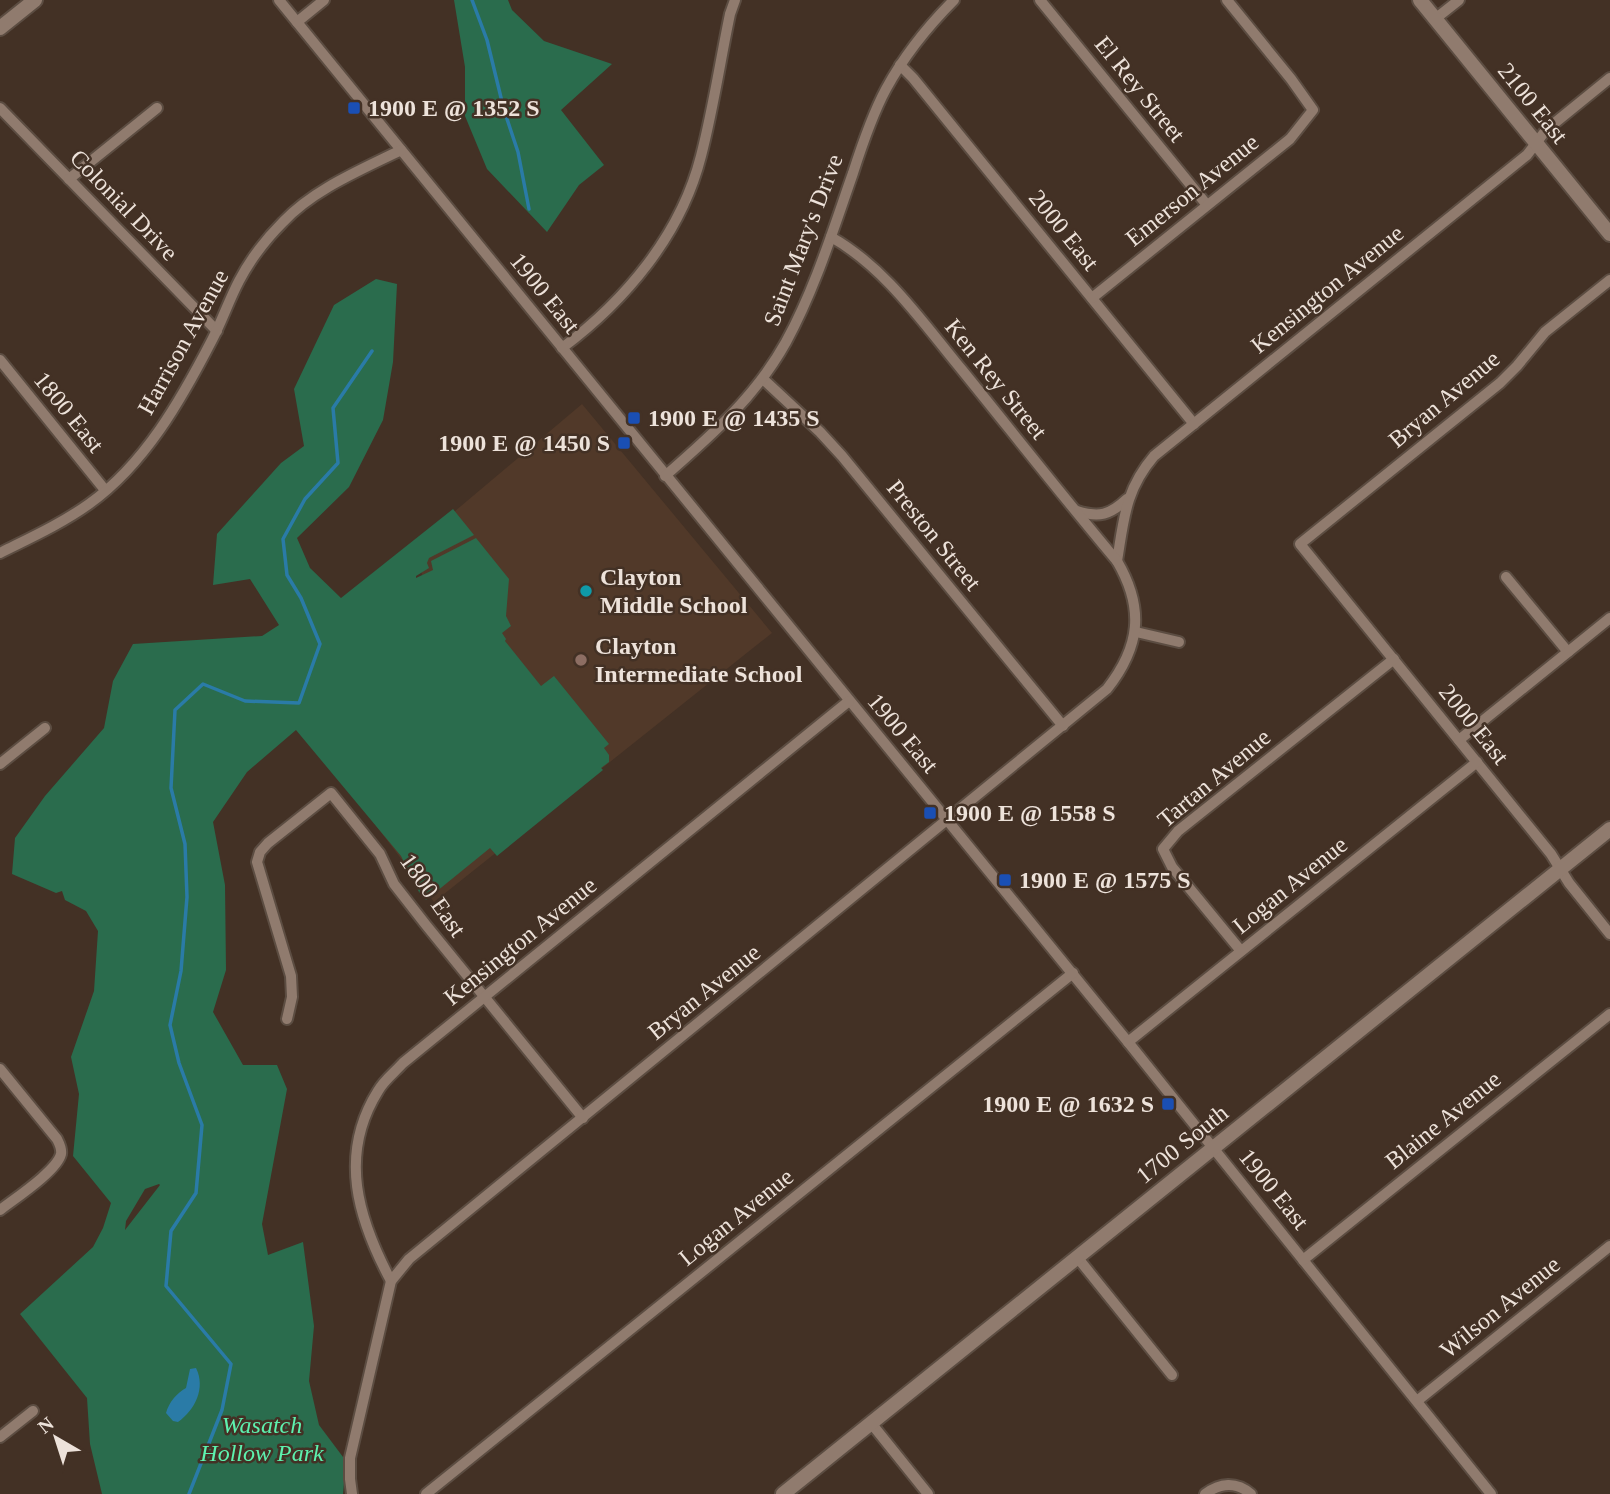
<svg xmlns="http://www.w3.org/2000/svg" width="1610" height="1494" viewBox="0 0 1610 1494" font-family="'Times New Roman',serif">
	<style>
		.built { fill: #513929 }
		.green { fill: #2a6c4d; fill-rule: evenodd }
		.water { fill: #2a7ba7 }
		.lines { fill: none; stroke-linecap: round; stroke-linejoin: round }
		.stream { stroke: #2a7ba7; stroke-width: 3.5 }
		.minor-casing { stroke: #5c4d42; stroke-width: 14 }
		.tertiary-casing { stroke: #5c4d42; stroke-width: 18 }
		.minor { stroke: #907b6e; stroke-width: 10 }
		.tertiary { stroke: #907b6e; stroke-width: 14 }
		.transit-dot { fill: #1a4fb4; stroke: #433125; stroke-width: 2.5 }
		.culture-dot { fill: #0f9aa8; stroke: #433125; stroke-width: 2.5 }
		.education-dot { fill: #8d6e63; stroke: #433125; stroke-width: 2.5 }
		.labels { text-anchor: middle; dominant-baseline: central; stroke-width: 5; stroke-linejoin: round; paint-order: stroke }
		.street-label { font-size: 24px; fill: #ede2da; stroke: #433125 }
		.poi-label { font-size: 24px; font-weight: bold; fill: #ede2da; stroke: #433125; text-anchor: start }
		.park-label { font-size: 24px; font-style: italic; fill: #5df1ae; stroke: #433125 }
	</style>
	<rect width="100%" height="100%" fill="#433125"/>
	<path class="built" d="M 582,404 L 772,633 L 434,902 L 339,777 L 433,632 L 416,544 Z"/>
	<g class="green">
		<path d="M 454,0 L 508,0 L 512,10 L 544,41 L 612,64 L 561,110 L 604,165 L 579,185 L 547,232 L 487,169 L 465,116 L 465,67 Z"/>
		<path d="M 376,279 L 397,284 L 393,362 L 383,420 L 349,487 L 297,538 L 310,568 L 341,598 L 453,509 L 474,535 L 429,558 L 427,563 L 429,568 L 416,576 L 416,578 L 433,570 L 431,561 L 476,538 L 509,579 L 506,616 L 511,626 L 502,633 L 506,639 L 505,641 L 541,686 L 554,676 L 609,744 L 604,748 L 609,755 L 609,762 L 601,768 L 603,770 L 497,856 L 490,848 L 426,900 L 419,892 L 401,856 L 296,730 L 247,772 L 213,822 L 225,885 L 226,970 L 213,1012 L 243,1065 L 277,1065 L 287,1089 L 262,1224 L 268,1255 L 303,1242 L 314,1326 L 309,1381 L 319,1425 L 346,1461 L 343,1494 L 102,1494 L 90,1444 L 87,1398 L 20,1314 L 93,1247 L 103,1228 L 111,1203 L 73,1156 L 79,1094 L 71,1057 L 94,991 L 98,931 L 86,911 L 65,900 L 62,891 L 56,893 L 12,874 L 15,838 L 45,796 L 104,728 L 113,681 L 133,644 L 262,636 L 279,625 L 250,579 L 213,585 L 217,534 L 281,463 L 304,446 L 294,389 L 334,305 ZM 159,1184 L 160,1185 L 125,1230 L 126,1221 L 145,1189 Z"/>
	</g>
	<path class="water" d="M 196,1368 C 206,1388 195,1410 178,1422 L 173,1421 L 166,1413 C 169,1402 177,1393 186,1388 L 190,1369 Z"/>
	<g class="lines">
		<g class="stream">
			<path d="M 472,0 L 487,40 L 504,110 L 518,152 L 529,209"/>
			<path d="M 189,1494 L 222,1410 L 231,1364 L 166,1286 L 171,1231 L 196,1193 L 202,1125 L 179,1063 L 170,1025 L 181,971 L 187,897 L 185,844 L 171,788 L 175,710 L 203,684 L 245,701 L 299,703 L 320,644 L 301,598 L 287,575 L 283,539 L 305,499 L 338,463 L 333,408 L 372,351"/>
		</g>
		<defs>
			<g id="minor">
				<path d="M 279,0 L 1128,1042 L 1491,1494"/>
				<path d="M 1040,0 L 1207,205"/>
				<path d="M 1435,19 L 1459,0"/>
				<path d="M 297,22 L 324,0"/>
				<path d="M 900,65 L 913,78 L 1194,424"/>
				<path d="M 0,108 L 217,331"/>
				<path d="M 69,179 L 157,108"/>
				<path d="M 1610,280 L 1545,332 L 1517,366 L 1500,383 L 1300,544 L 1551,854 L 1569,883 L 1610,934"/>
				<path d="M 1092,298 L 1290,139 L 1313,110 L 1291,79 L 1227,0"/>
				<path d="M 562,348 C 625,301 681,235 701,156 C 713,110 720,62 730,14 L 735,0"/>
				<path d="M 0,360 L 105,490"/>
				<path d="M 763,379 L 820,432 L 842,456 L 1063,726"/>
				<path d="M 665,476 C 712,435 756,396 786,342 C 815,289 833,230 853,173 C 862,145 872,115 886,89 C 904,56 927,27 954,0"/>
				<path d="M 1077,511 C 1099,518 1110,515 1127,499"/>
				<path d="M 0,553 C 30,538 61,524 89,504 C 145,464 181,400 212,340 C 222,321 229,300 239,281 C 250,260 266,239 283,222 C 314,189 361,170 401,150"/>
				<path d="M 1117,561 C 1124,519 1125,490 1154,456 L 1527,155 L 1546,130 L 1610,78"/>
				<path d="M 1506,577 L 1568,652"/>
				<path d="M 1136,632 L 1179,642"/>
				<path d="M 1459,740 L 1610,618"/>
				<path d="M 0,764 L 45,728"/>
				<path d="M 1241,951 L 1172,867 L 1163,849 L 1178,831 L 1394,659"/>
				<path d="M 287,1019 L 292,997 L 291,976 L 257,862 L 260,852 L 268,843 L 331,793 L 380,854 L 394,884 L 426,925 L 583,1118"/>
				<path d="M 1128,1042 L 1477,762"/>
				<path d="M 0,1069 L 57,1139 C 59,1143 62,1148 61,1154 C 57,1171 14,1199 0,1210"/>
				<path d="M 1077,1257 L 1172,1375"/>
				<path d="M 1303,1260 L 1610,1014"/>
				<path d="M 391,1281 C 358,1219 338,1155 378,1091 C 384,1080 395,1072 403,1063 L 849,701"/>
				<path d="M 1417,1401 L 1610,1246"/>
				<path d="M 871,1423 L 928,1494"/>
				<path d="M 0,1437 L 33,1411"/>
				<path d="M 352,1494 L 350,1479 L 350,1458 L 391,1281 L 409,1259 L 1107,689 C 1140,647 1145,609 1117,561 C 1064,498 1013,433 962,370 C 923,323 885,267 831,237"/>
				<path d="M 426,1494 L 1073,973"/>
				<path d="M 1205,1494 C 1220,1483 1236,1481 1251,1494"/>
			</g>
			<g id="tertiary">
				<path d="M 1420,0 L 1610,234"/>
				<path d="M 0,28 L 35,0"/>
				<path d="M 783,1494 L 1610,829"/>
			</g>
		</defs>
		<use href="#minor" class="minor-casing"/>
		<use href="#tertiary" class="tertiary-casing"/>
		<use href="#minor" class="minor"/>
		<use href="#tertiary" class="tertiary"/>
	</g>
	<g class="transit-dot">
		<rect x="347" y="101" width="14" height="14" rx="3.5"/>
		<rect x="627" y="411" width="14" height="14" rx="3.5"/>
		<rect x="617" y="436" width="14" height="14" rx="3.5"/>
		<rect x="923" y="806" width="14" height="14" rx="3.5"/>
		<rect x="998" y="873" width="14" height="14" rx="3.5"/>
		<rect x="1161" y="1097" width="14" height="14" rx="3.5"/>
	</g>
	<circle class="culture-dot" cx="586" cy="591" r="7"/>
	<circle class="education-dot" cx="581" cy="660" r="7"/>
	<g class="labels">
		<g class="street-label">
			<text transform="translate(1140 89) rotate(51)">El Rey Street</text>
			<text transform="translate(1533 103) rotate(51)">2100 East</text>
			<text transform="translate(1192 190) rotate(-39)">Emerson Avenue</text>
			<text transform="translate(124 205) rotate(46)">Colonial Drive</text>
			<text transform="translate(1064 230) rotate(51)">2000 East</text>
			<text transform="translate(803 240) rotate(-69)">Saint Mary's Drive</text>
			<text transform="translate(1327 289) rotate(-39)">Kensington Avenue</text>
			<text transform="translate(545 293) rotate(51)">1900 East</text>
			<text transform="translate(183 342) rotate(-61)">Harrison Avenue</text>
			<text transform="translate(996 379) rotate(51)">Ken Rey Street</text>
			<text transform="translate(1444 399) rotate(-40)">Bryan Avenue</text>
			<text transform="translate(69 412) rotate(51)">1800 East</text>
			<text transform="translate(934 535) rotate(51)">Preston Street</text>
			<text transform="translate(1474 724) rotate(51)">2000 East</text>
			<text transform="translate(903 733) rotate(50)">1900 East</text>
			<text transform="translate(1214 778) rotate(-40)">Tartan Avenue</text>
			<text transform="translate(1290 885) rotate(-39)">Logan Avenue</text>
			<text transform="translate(433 895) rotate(55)">1800 East</text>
			<text transform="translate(520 941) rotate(-39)">Kensington Avenue</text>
			<text transform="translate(704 992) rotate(-39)">Bryan Avenue</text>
			<text transform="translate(1443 1120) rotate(-39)">Blaine Avenue</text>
			<text transform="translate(1182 1144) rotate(-39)">1700 South</text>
			<text transform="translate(1274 1189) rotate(51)">1900 East</text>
			<text transform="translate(736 1217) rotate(-39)">Logan Avenue</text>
			<text transform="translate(1500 1307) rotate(-39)">Wilson Avenue</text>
		</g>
		<g class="poi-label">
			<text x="368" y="108">1900 E @ 1352 S</text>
			<text x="648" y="418">1900 E @ 1435 S</text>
			<text x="610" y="443" text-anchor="end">1900 E @ 1450 S</text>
			<text x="600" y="577">Clayton<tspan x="600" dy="28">Middle School</tspan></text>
			<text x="595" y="646">Clayton<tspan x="595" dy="28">Intermediate School</tspan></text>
			<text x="944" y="813">1900 E @ 1558 S</text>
			<text x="1019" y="880">1900 E @ 1575 S</text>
			<text x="1154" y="1104" text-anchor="end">1900 E @ 1632 S</text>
		</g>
		<g class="park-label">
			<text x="262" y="1425">Wasatch<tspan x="262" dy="28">Hollow Park</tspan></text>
		</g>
	</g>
	<g transform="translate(56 1438) rotate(321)" stroke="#433125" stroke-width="5" paint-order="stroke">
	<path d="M0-5L12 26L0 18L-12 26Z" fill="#ede2da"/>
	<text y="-10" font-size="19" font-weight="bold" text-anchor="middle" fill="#ede2da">N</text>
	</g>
</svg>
